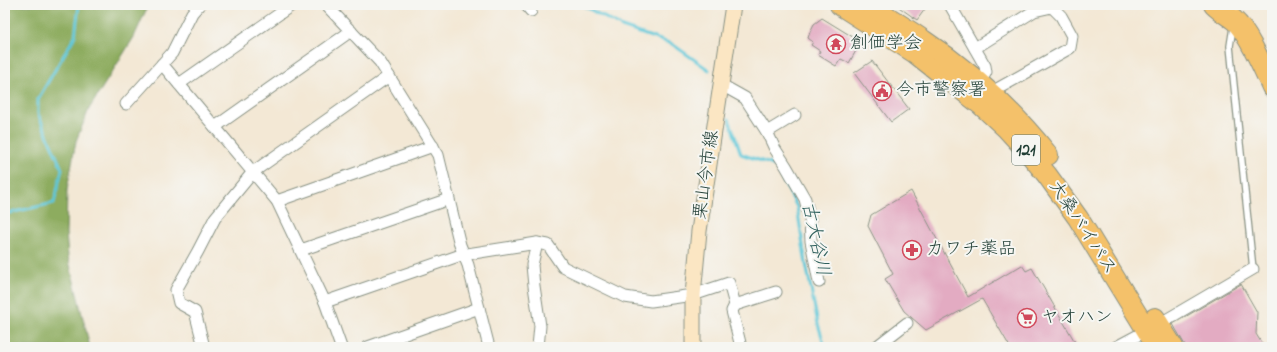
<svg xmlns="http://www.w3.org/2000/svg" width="1277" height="352" viewBox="0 0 1277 352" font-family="'Indie Flower','Klee One',sans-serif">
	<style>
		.forest { fill: #8dac5f; stroke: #56744a }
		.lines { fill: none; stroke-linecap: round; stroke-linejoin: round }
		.stream { stroke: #5ec8d9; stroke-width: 3 }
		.building { fill: #e3abc2 }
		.lane-casing { stroke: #899284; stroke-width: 8 }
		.street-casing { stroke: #899284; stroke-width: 13 }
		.secondary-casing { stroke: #899284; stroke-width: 17 }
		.highway-casing { stroke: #899284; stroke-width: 22 }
		.lane { stroke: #fff; stroke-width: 5.5 }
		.street { stroke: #fff; stroke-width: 11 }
		.secondary { stroke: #fbe6c3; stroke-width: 15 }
		.highway { stroke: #f4c16a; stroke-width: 20 }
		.rail { stroke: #1f3d34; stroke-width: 3 }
		.labels { text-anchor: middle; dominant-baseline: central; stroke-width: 4; stroke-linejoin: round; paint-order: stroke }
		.shield { fill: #f6f6f2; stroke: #60746d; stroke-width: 1 }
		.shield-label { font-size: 17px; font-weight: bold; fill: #1f3d34 }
		.poi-label { font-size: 18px; fill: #1f3d34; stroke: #f6f6f2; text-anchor: start }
		.street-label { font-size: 18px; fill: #1f3d34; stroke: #f6f6f2 }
		.water-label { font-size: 19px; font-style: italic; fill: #2f605d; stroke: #f6f6f2 }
	</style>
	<rect width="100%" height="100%" fill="#f6f6f2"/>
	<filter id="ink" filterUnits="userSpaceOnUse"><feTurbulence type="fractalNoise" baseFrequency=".025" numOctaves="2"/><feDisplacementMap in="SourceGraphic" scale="8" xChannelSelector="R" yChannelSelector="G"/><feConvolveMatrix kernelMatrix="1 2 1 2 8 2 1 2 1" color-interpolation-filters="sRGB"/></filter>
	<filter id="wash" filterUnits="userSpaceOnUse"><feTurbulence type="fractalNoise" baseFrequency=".012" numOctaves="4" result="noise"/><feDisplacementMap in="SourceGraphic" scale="16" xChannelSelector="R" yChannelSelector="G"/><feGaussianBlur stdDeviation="0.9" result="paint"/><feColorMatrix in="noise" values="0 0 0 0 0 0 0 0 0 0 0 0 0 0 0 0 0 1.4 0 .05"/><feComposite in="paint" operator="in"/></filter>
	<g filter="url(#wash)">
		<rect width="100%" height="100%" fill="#f3e8d5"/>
		<path class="forest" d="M 5,5 L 146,5 L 147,8 L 134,37 L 89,109 L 76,141 L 67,190 L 66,233 L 68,257 L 90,347 L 5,347 Z"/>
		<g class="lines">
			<g class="stream">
				<path d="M 582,5 L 622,27 L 672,44 L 709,70"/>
				<path d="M 729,119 L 741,154 L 776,166 L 797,207 L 806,264 L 818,324 L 825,347"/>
				<path d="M 5,214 L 54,203 L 62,169 L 38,114 L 38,99 L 75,36 L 79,5"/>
			</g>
		</g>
		<g id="blocks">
			<g class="building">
				<path d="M 896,5 L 920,5 L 925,9 L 917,20 Z"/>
				<path d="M 822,18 L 861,42 L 849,63 L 841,59 L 836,66 L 818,55 L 820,51 L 811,45 L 813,42 L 808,38 L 810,32 L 814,24 Z"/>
				<path d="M 872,61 L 909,109 L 891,122 L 854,73 Z"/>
				<path d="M 911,191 L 968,297 L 1022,265 L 1026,271 L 1032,268 L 1078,347 L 1010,347 L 982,299 L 926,330 L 904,311 L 885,279 L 893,274 L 868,226 L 871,215 Z"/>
				<path d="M 1241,284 L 1257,312 L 1256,334 L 1264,347 L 1186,347 L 1173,324 Z"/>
			</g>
		</g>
	</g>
	<g filter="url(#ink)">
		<use href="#blocks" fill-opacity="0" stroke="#899284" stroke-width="1"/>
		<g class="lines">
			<defs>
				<path id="lane" d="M 1233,27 L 1230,46 L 1232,66 L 1253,269"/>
				<g id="street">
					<path d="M 326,5 L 380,62 L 438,155 L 460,245 L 468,265 L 489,347"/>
					<path d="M 526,5 L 531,11"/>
					<path d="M 950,5 L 985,66 L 986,72 L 979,84"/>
					<path d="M 1235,6 L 1236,5"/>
					<path d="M 975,48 L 1034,11 L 1052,7 L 1061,16 L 1072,36 L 1070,48 L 990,93"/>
					<path d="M 162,64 L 277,201 L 325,302 L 341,347"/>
					<path d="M 179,84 L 292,5"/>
					<path d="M 720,84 L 745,98 L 767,132 L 775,149 L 786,166 L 805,199 L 810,219 L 811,241 L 819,282"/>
					<path d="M 126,104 L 172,53 L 192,13 L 199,5"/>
					<path d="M 215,127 L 351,31"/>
					<path d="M 767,132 L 795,115"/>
					<path d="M 277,201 L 433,146"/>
					<path d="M 537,243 L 532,265 L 534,286 L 540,326 L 538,347"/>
					<path d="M 301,250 L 449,199"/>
					<path d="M 325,302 L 461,255 L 537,243 L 548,245 L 563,267 L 625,297 L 651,301 L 693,295 L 729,283 L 735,305 L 732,311 L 741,347"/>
					<path d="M 735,305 L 776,292"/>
					<path d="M 204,347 L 195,312 L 179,303 L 176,290 L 198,251 L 215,218 L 253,172 L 389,76"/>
					<path d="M 368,347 L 479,308"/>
					<path d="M 876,347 L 907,323"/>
					<path d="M 1116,347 L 1159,324 L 1253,269"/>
				</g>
				<path id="secondary" d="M 693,347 L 693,295 L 699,231 L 733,5"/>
				<g id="highway">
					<path d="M 840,5 L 915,53 L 934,68 L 980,104 L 1007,129 L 1028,152 L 1047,175 L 1078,218 L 1157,347"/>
					<path d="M 870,5 C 887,17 906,28 923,40 C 970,71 1013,111 1048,155"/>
					<path d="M 1214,5 C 1220,11 1227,15 1234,20 C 1248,32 1264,70 1272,87"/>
					<path d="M 1155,318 L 1173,347"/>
				</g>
			</defs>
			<use href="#lane" class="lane-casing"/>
			<use href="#street" class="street-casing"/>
			<use href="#secondary" class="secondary-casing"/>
			<use href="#highway" class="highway-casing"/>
			<use href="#lane" class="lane"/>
			<use href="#street" class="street"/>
			<use href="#secondary" class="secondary"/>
			<use href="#highway" class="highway"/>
			<path class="rail" d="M 1270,5 L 1272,7"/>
		</g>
	</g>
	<defs>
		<symbol id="temple-ring" viewBox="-11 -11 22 22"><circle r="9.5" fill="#f6f6f2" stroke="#d1495b" stroke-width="1.5"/><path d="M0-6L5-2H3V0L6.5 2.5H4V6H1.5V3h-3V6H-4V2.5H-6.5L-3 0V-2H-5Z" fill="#d1495b"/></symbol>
		<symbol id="civic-ring" viewBox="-11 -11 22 22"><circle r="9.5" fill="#f6f6f2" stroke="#d1495b" stroke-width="1.5"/><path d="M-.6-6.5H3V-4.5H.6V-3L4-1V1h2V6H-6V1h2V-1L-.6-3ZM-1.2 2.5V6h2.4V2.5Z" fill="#d1495b"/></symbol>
		<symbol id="pharmacy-ring" viewBox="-11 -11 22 22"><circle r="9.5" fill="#f6f6f2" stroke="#d1495b" stroke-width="1.5"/><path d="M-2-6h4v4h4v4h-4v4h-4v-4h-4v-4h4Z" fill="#d1495b"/></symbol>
		<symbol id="supermarket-ring" viewBox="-11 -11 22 22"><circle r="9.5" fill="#f6f6f2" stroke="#d1495b" stroke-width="1.5"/><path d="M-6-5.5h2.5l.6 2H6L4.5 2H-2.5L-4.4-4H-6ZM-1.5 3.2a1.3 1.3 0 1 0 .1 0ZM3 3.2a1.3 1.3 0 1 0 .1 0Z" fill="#d1495b"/></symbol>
	</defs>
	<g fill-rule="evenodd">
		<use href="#temple-ring" x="825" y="33" width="22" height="22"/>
		<use href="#civic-ring" x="871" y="80" width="22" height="22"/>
		<use href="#pharmacy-ring" x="901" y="239" width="22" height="22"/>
		<use href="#supermarket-ring" x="1016" y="307" width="22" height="22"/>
	</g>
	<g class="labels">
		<rect class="shield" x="1012" y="135" width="28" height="30" rx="3"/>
		<g class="shield-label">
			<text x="1026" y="150">121</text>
		</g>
		<g class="poi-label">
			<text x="850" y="44">創価学会</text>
			<text x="896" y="91">今市警察署</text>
			<text x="926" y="250">カワチ薬品</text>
			<text x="1041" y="318">ヤオハン</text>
		</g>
		<g class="street-label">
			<text transform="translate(707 175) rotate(-82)">栗山今市線</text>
			<text transform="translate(1082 228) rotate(57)">大桑バイパス</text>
		</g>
		<g class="water-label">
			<text transform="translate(815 239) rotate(78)">古大谷川</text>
		</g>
	</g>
	<rect width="1277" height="352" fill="none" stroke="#f6f6f2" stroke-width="20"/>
</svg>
